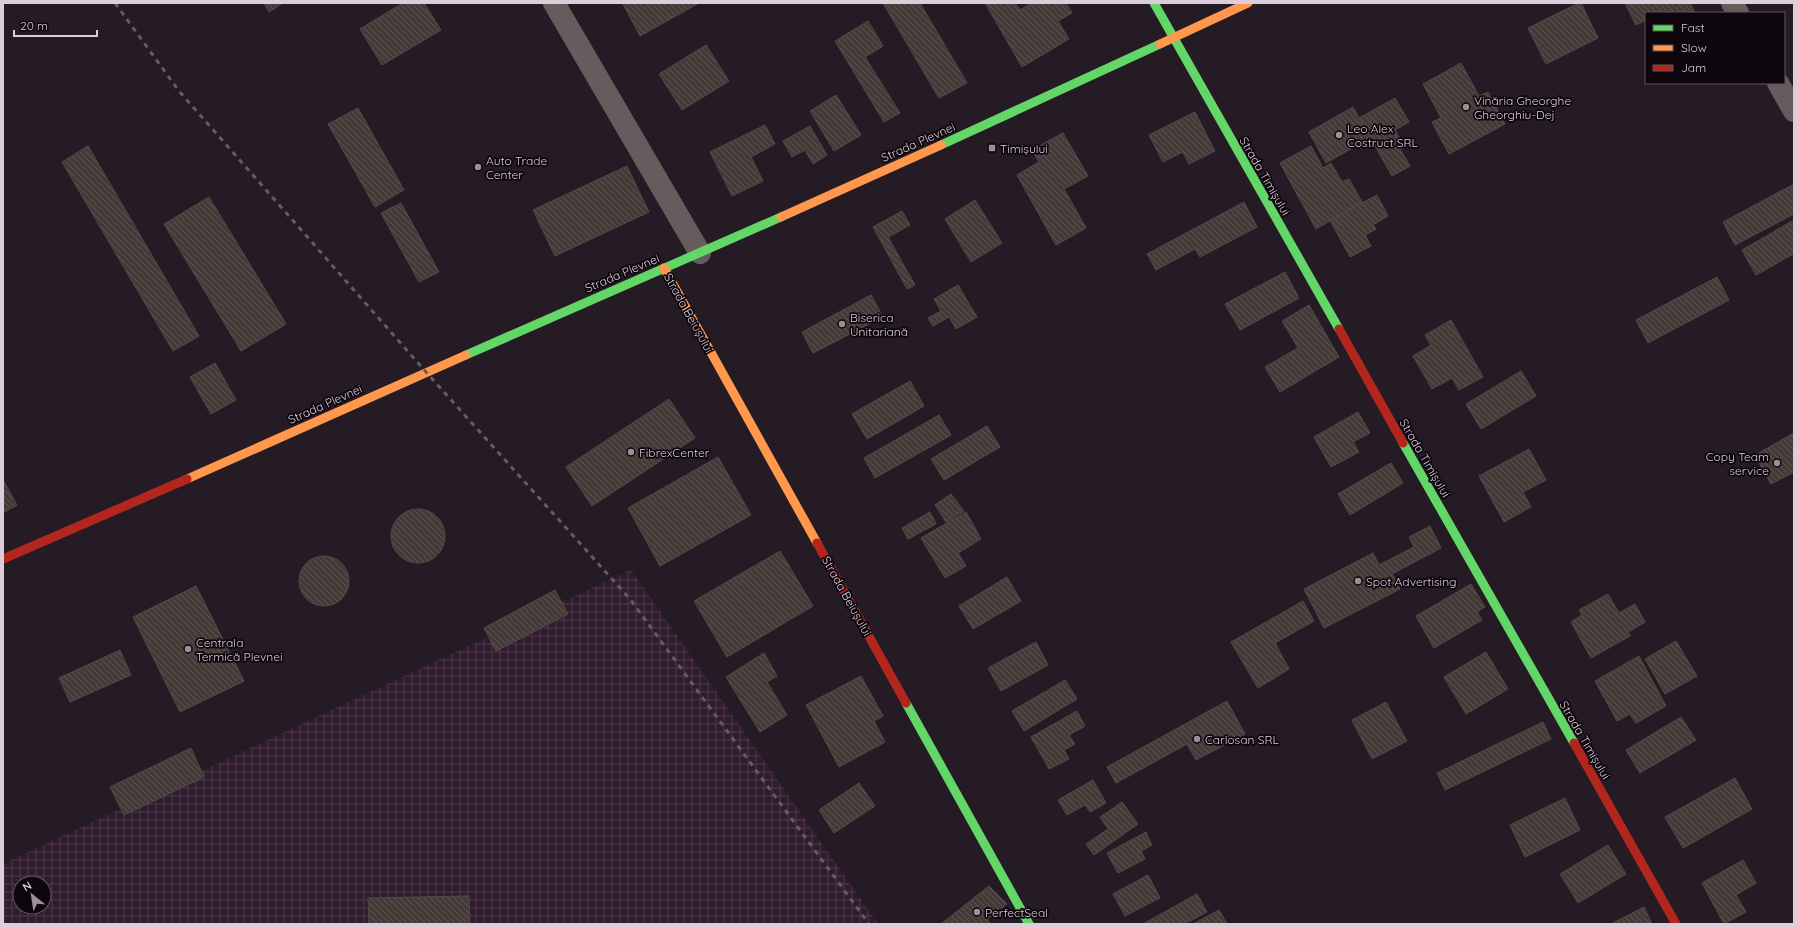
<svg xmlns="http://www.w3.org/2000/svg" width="1797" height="927" viewBox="0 0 1797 927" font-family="Quicksand,sans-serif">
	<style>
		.industrial { fill: url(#industrial-grid); fill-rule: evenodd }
		.building { fill: url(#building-back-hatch); stroke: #524a49 }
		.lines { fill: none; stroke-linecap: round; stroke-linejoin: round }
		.street { stroke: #655c5d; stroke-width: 22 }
		.fast { stroke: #63d668; stroke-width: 9 }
		.slow { stroke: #ff974d; stroke-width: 9 }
		.jam { stroke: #b3261e; stroke-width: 9 }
		.rail { stroke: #635c60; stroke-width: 3; stroke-dasharray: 5 5; stroke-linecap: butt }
		.poi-dot { fill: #9b8f9a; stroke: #0d060d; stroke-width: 1.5 }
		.labels { text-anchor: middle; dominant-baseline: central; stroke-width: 3.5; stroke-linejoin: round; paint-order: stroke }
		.poi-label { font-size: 12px; fill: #dbceda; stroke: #0d060d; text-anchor: start }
		.street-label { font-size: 12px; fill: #dbceda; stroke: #0d060d }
	</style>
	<defs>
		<pattern id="industrial-grid" width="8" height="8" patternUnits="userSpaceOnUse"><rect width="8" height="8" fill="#301b2f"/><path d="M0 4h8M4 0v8" fill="none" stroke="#4d3b4d"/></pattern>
		<pattern id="building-back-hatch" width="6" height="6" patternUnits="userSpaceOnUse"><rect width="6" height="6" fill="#443a37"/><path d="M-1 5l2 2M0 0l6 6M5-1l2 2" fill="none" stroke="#5e5553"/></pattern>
	</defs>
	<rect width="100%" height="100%" fill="#251b24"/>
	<path class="industrial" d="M 631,570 L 878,924 L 3,924 L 3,864 ZM 20,883 L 44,883 L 44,907 L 20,907 Z"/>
	<g class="building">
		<path d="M 264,3 L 283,3 L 269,12 Z"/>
		<path d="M 403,3 L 424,3 L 441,30 L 382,65 L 360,29 Z"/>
		<path d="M 625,3 L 699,3 L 640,36 L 623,4 Z"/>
		<path d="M 883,3 L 920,3 L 967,83 L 939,98 Z"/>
		<path d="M 985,3 L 1015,3 L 1020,10 L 1032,3 L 1066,3 L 1072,13 L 1058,21 L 1069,39 L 1022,67 Z"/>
		<path d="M 1579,3 L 1581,3 L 1598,38 L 1546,64 L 1528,28 Z"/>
		<path d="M 1625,3 L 1690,3 L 1695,13 L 1646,13 L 1646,20 L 1636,25 Z"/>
		<path d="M 868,21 L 883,46 L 865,57 L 900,113 L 884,122 L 835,41 Z"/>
		<path d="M 706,45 L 729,81 L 682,110 L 659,74 Z"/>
		<path d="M 1461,63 L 1479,96 L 1488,92 L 1505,124 L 1449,154 L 1432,122 L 1441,118 L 1423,84 Z"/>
		<path d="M 836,95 L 861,135 L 834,151 L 810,111 Z"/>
		<path d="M 1395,98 L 1409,122 L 1395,130 L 1405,147 L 1400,149 L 1410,166 L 1392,176 L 1359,118 Z"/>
		<path d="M 1353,107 L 1370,138 L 1326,163 L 1309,132 Z"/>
		<path d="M 358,108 L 404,190 L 375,207 L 328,124 Z"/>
		<path d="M 1195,112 L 1215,151 L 1189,164 L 1183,152 L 1163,162 L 1149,135 Z"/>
		<path d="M 765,125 L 775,144 L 751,157 L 763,181 L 732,196 L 710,152 Z"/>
		<path d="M 810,126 L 827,155 L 813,164 L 805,150 L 792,157 L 783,141 Z"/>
		<path d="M 1063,133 L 1088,176 L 1064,189 L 1086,228 L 1056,245 L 1017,175 L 1039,162 L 1032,150 Z"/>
		<path d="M 88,146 L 199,336 L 173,351 L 62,162 Z"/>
		<path d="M 1311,146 L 1323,168 L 1331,163 L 1342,182 L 1349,179 L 1362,202 L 1316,229 L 1280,163 Z"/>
		<path d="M 627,166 L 649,212 L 555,256 L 533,210 Z"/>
		<path d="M 1794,184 L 1794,214 L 1735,245 L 1723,222 Z"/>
		<path d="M 1377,195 L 1388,216 L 1373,225 L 1376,229 L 1365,235 L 1371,246 L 1350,257 L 1330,220 Z"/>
		<path d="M 209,197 L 286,324 L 241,351 L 164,224 Z"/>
		<path d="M 975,200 L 1002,243 L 971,262 L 945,219 Z"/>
		<path d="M 1244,202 L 1257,227 L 1200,257 L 1195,249 L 1156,270 L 1147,254 Z"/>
		<path d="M 401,203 L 439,272 L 419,282 L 381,213 Z"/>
		<path d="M 902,211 L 910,225 L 888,237 L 915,285 L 907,289 L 873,227 Z"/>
		<path d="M 1794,220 L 1794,257 L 1793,254 L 1756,275 L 1742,250 Z"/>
		<path d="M 1285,272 L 1299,298 L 1240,330 L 1225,304 Z"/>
		<path d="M 1717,277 L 1729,300 L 1648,343 L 1636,320 Z"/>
		<path d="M 958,285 L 977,317 L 956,329 L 949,317 L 933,326 L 928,318 L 941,311 L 934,299 Z"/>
		<path d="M 871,295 L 883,317 L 813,353 L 802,332 Z"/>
		<path d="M 1309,305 L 1339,357 L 1280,392 L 1265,367 L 1298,348 L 1282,321 Z"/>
		<path d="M 1451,320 L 1483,377 L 1459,390 L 1452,378 L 1432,389 L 1413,356 L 1431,345 L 1425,335 Z"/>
		<path d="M 215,363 L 236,400 L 211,414 L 190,377 Z"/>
		<path d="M 1521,371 L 1536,396 L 1481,429 L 1466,404 Z"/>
		<path d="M 910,381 L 924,406 L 867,439 L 852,414 Z"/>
		<path d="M 669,399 L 695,438 L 592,506 L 566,467 Z"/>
		<path d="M 1358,412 L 1370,433 L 1353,442 L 1359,452 L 1331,467 L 1314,437 Z"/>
		<path d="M 939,415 L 951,435 L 875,478 L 864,458 Z"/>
		<path d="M 987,426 L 1000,447 L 944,480 L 931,459 Z"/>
		<path d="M 1794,433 L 1794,472 L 1771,484 L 1755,455 Z"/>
		<path d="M 1529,449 L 1546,480 L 1523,492 L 1531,507 L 1504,522 L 1479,476 Z"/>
		<path d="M 718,457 L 751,515 L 660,566 L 628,508 Z"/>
		<path d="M 1391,463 L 1403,483 L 1350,515 L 1338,494 Z"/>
		<path d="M 3,480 L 17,505 L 3,513 Z"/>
		<path d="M 951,494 L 964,511 L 946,522 L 935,505 Z"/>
		<circle cx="418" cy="536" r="27"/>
		<path d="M 930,512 L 936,524 L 908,539 L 902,528 Z"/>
		<path d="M 966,512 L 981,539 L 958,553 L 966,566 L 945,578 L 921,538 Z"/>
		<path d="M 1430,526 L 1441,548 L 1392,574 L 1400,589 L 1324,628 L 1304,589 L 1373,553 L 1379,565 L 1414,547 L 1409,537 Z"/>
		<path d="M 780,551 L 813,606 L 727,657 L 694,601 Z"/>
		<circle cx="324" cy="581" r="25"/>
		<path d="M 1007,577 L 1021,601 L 973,629 L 959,606 Z"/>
		<path d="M 1471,584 L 1485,607 L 1477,612 L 1482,620 L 1434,648 L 1416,616 Z"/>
		<path d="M 196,586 L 244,681 L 180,712 L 133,617 Z"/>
		<path d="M 555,590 L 568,614 L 496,651 L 484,628 Z"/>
		<path d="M 1608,594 L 1619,613 L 1635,604 L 1645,622 L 1628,632 L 1630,636 L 1591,658 L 1571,622 L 1582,615 L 1579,610 Z"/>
		<path d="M 1303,601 L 1314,621 L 1275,643 L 1289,669 L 1258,688 L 1231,642 Z"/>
		<path d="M 1676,641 L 1697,676 L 1665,694 L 1645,659 Z"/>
		<path d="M 1036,642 L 1048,665 L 1001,691 L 988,668 Z"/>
		<path d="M 120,650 L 131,675 L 70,702 L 59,678 Z"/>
		<path d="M 1486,652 L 1508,689 L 1466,714 L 1444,677 Z"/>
		<path d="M 764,653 L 777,676 L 767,682 L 787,715 L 760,732 L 726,677 Z"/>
		<path d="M 1639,656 L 1666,706 L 1636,723 L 1630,714 L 1617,721 L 1595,681 Z"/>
		<path d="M 861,676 L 883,716 L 874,721 L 885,742 L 839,767 L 806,705 Z"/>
		<path d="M 1065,680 L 1077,699 L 1024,731 L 1012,711 Z"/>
		<path d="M 1227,701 L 1245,734 L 1196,760 L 1187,744 L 1116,783 L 1107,767 Z"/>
		<path d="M 1386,702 L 1407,741 L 1372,759 L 1352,720 Z"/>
		<path d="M 1077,711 L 1085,726 L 1069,735 L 1075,744 L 1064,750 L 1069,759 L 1049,769 L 1031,737 Z"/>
		<path d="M 1681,717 L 1696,740 L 1640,773 L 1626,750 Z"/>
		<path d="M 1543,722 L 1551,739 L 1445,790 L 1437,773 Z"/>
		<path d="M 191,748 L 204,777 L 124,815 L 110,787 Z"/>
		<path d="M 1735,778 L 1752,809 L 1683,848 L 1665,817 Z"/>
		<path d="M 1093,780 L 1106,803 L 1090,812 L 1085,805 L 1067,815 L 1058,800 Z"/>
		<path d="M 859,783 L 875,806 L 834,833 L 819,810 Z"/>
		<path d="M 1565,798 L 1580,830 L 1525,857 L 1510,825 Z"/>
		<path d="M 1122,802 L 1138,824 L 1094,855 L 1086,844 L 1108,829 L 1100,817 Z"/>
		<path d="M 1146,832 L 1152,845 L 1141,851 L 1145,859 L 1118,873 L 1107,853 Z"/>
		<path d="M 1608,845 L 1626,874 L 1578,903 L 1560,874 Z"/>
		<path d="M 1743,860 L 1756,883 L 1736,895 L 1746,912 L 1724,924 L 1702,883 Z"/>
		<path d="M 1148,875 L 1160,898 L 1125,916 L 1113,894 Z"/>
		<path d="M 989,886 L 1007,904 L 987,919 L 990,924 L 941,924 Z"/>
		<path d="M 1197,894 L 1207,912 L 1184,924 L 1143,924 Z"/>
		<path d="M 469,896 L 470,924 L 369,924 L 368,898 Z"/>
		<path d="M 1644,907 L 1652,924 L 1611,924 Z"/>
		<path d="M 1219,910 L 1227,924 L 1193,924 Z"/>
	</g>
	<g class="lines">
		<g class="street">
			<path d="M 554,3 L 700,253"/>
			<path d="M 1732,3 L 1738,13"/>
			<path d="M 1778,83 L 1794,111"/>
		</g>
		<g class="fast">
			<path d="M 1154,3 L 1339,329"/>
			<path d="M 941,145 L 1160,44"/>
			<path d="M 466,355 L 781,217"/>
			<path d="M 1403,443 L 1574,743"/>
			<path d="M 906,703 L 1029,924"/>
		</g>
		<g class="slow">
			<path d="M 1160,44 L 1248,3"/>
			<path d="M 781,217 L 941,145"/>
			<path d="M 664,268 L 817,543"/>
			<path d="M 187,479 L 466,355"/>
		</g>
		<g class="jam">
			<path d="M 1339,329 L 1403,443"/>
			<path d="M 817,543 L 906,703"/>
			<path d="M 3,559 L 187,479"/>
			<path d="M 1574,743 L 1676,924"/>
		</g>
		<path class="rail" d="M 115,3 L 179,91 L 426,372 L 630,599 L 869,924"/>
	</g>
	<g class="poi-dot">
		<circle cx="1466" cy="107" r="4"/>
		<circle cx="1339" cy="135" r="4"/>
		<rect x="988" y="144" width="8" height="8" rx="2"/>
		<circle cx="478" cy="167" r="4"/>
		<circle cx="842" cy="324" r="4"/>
		<circle cx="631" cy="452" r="4"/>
		<circle cx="1777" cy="463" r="4"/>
		<circle cx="1358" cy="581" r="4"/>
		<circle cx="188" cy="649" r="4"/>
		<circle cx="1197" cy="739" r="4"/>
		<circle cx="977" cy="912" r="4"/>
	</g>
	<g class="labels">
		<g class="poi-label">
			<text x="1474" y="100">Vinăria Gheorghe<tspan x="1474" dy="14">Gheorghiu-Dej</tspan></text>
			<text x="1347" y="128">Leo Alex<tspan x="1347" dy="14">Costruct SRL</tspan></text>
			<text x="1000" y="148">Timișului</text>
			<text x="486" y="160">Auto Trade<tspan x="486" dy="14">Center</tspan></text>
			<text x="850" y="317">Biserica<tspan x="850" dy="14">Unitariană</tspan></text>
			<text x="639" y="452">FibrexCenter</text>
			<text x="1769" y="456" text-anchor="end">Copy Team<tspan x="1769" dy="14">service</tspan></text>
			<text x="1366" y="581">Spot Advertising</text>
			<text x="196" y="642">Centrala<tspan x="196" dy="14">Termică Plevnei</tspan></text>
			<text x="1205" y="739">Carlosan SRL</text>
			<text x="985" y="912">PerfectSeal</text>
		</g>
		<g class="street-label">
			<text transform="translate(918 142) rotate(-24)">Strada Plevnei</text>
			<text transform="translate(1265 176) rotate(60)">Strada Timișului</text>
			<text transform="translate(622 273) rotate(-23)">Strada Plevnei</text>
			<text transform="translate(689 313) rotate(61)">Strada Beiușului</text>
			<text transform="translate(325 404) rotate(-24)">Strada Plevnei</text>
			<text transform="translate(1425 458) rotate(60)">Strada Timișului</text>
			<text transform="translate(847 596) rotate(61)">Strada Beiușului</text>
			<text transform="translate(1585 740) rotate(60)">Strada Timișului</text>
		</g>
	</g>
	<rect width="1797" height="927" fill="none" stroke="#dbceda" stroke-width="8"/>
	<rect x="1645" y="12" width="140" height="72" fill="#0d060d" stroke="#5f565f"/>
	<rect x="1653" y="25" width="20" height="6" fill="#63d668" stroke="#5f565f"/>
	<text x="1681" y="32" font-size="12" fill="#dbceda">Fast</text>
	<rect x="1653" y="45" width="20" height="6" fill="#ff974d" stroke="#5f565f"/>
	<text x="1681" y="52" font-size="12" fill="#dbceda">Slow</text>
	<rect x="1653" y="65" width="20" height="6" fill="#b3261e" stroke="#5f565f"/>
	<text x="1681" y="72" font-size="12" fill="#dbceda">Jam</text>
	<g transform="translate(32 895) rotate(330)"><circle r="19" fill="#0d060d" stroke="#5f565f"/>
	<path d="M0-3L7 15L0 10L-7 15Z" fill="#9b8f9a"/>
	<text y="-6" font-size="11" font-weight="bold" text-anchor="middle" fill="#dbceda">N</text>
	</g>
	<path d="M14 30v6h83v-6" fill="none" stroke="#dbceda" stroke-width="2"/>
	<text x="20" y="30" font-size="12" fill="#dbceda" stroke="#0d060d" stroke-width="3" paint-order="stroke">20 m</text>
</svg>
